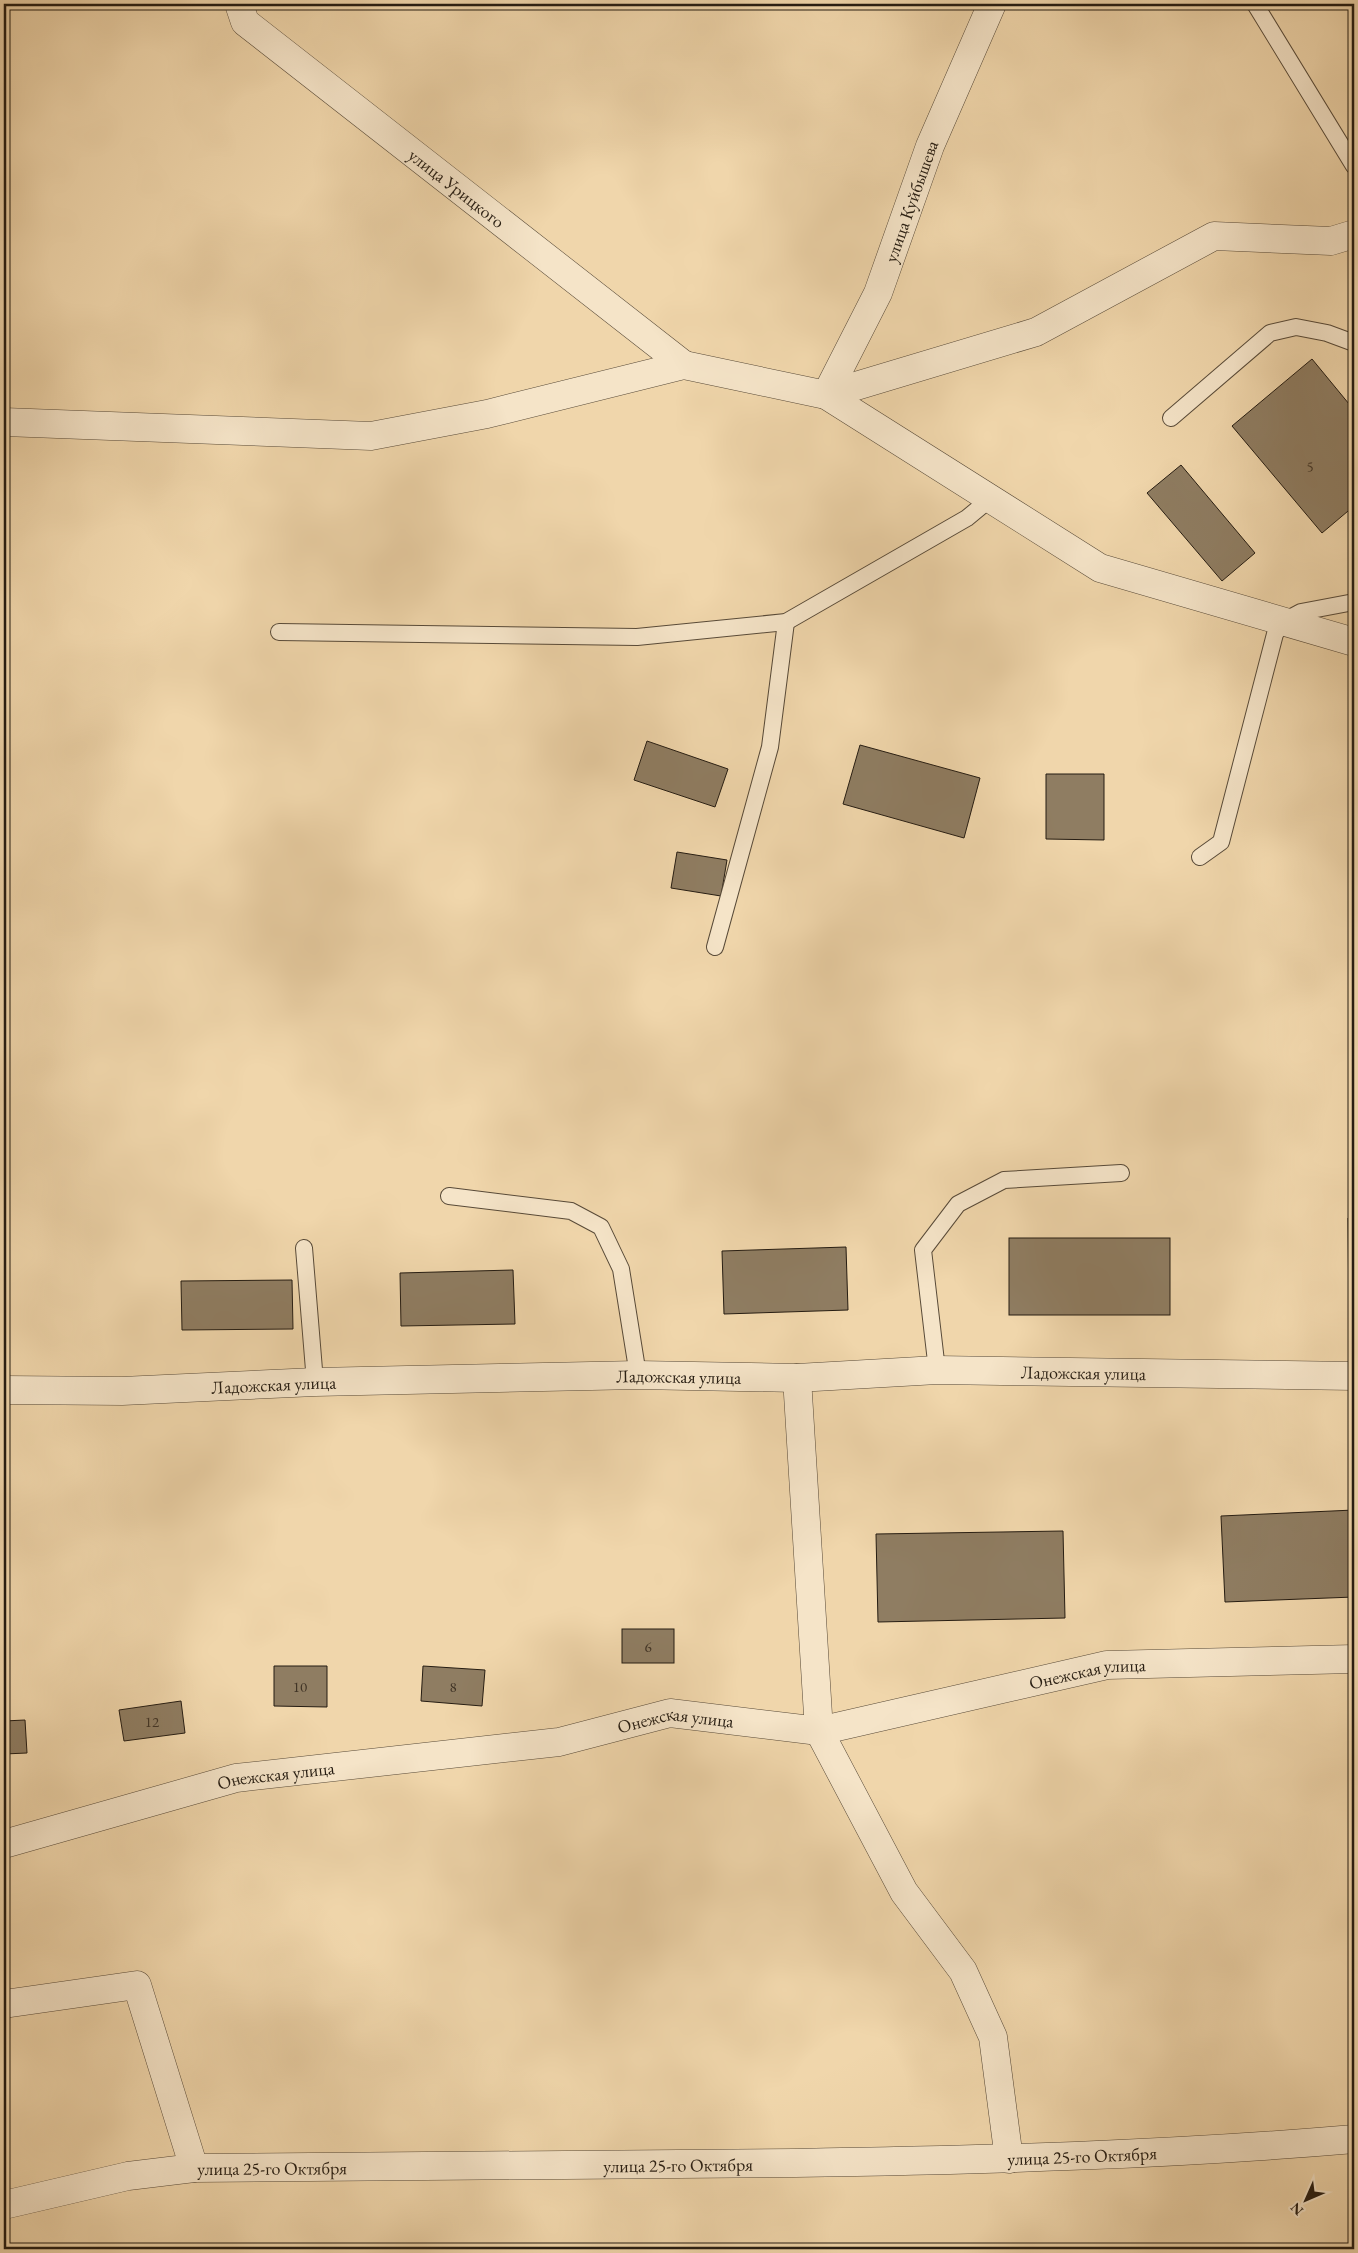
<svg xmlns="http://www.w3.org/2000/svg" width="1358" height="2253" viewBox="0 0 1358 2253" font-family="'EB Garamond',serif">
	<style>
		.building { fill: #8f7d62; stroke: #251c12 }
		.lines { fill: none; stroke-linecap: round; stroke-linejoin: round }
		.lane-casing { stroke: #584a38; stroke-width: 18 }
		.street-casing { stroke: #584a38; stroke-width: 29 }
		.lane { stroke: #f5e4c8; stroke-width: 16 }
		.street { stroke: #f5e4c8; stroke-width: 28 }
		.labels { text-anchor: middle; dominant-baseline: central; stroke-width: 4; stroke-linejoin: round; paint-order: stroke }
		.number-label { font-size: 15px; fill: #403426 }
		.street-label { font-size: 18px; fill: #251c12; stroke: #f5e4c8 }
	</style>
	<rect width="100%" height="100%" fill="#f0d6ab"/>
	<filter id="stains"><feTurbulence type="fractalNoise" baseFrequency=".004" numOctaves="4"/><feColorMatrix values="0 0 0 0 .2 0 0 0 0 .09 0 0 0 0 .02 0 0 0 .5 -.17"/></filter>
	<radialGradient id="worn" r=".72"><stop offset=".6" stop-color="#630" stop-opacity="0"/><stop offset="1" stop-color="#630" stop-opacity=".3"/></radialGradient>
	<g class="building">
		<path d="M 1312,359 L 1354,410 L 1354,506 L 1322,533 L 1232,426 Z"/>
		<path d="M 1181,465 L 1255,553 L 1222,581 L 1147,493 Z"/>
		<path d="M 647,741 L 728,769 L 715,807 L 634,780 Z"/>
		<path d="M 860,745 L 980,778 L 964,838 L 843,804 Z"/>
		<path d="M 1046,774 L 1104,774 L 1104,840 L 1046,839 Z"/>
		<path d="M 677,852 L 727,860 L 721,896 L 671,888 Z"/>
		<path d="M 1348,1218 L 1354,1218 L 1354,1316 L 1349,1316 Z"/>
		<rect x="1009" y="1238" width="161" height="77"/>
		<path d="M 846,1247 L 848,1310 L 724,1314 L 722,1251 Z"/>
		<path d="M 513,1270 L 515,1324 L 401,1326 L 400,1273 Z"/>
		<path d="M 292,1280 L 293,1329 L 182,1330 L 181,1281 Z"/>
		<path d="M 1354,1510 L 1354,1597 L 1225,1602 L 1221,1516 Z"/>
		<path d="M 1063,1531 L 1065,1618 L 878,1622 L 876,1534 Z"/>
		<rect x="622" y="1629" width="52" height="34"/>
		<path d="M 274,1666 L 327,1666 L 327,1707 L 274,1706 Z"/>
		<path d="M 423,1666 L 485,1670 L 482,1706 L 421,1701 Z"/>
		<path d="M 181,1701 L 185,1733 L 124,1741 L 119,1710 Z"/>
		<path d="M 25,1720 L 27,1753 L 4,1754 L 4,1721 Z"/>
	</g>
	<g class="lines">
		<defs>
			<g id="lane">
				<path d="M 1255,4 L 1354,166"/>
				<path d="M 1171,418 L 1270,333 L 1296,327 L 1327,333 L 1354,343"/>
				<path d="M 279,632 L 637,637 L 786,622 L 967,518 L 990,499"/>
				<path d="M 1200,857 L 1221,842 L 1275,634 L 1284,621 L 1301,612 L 1354,602"/>
				<path d="M 715,947 L 770,747 L 786,622"/>
				<path d="M 449,1196 L 571,1211 L 601,1227 L 621,1269 L 638,1375"/>
				<path d="M 304,1248 L 315,1382"/>
				<path d="M 937,1370 L 923,1250 L 958,1204 L 1004,1180 L 1121,1173"/>
			</g>
			<g id="street">
				<path id="s1" d="M 239,4 L 245,22 L 684,365"/>
				<path d="M 826,395 L 1036,332 L 1214,236 L 1331,241 L 1354,234"/>
				<path id="s2" d="M 826,395 L 878,293 L 930,146 L 992,4"/>
				<path d="M 4,422 L 371,436 L 487,414 L 684,365 L 826,395 L 1100,568 L 1354,642"/>
				<path d="M 797,1378 L 819,1731 L 904,1892 L 963,1971 L 993,2037 L 1009,2159"/>
				<path id="s3" d="M 4,1390 L 122,1391 L 315,1382 L 638,1375 L 797,1378 L 937,1370 L 1354,1376"/>
				<path id="s4" d="M 4,1844 L 236,1778 L 559,1742 L 670,1713 L 819,1731 L 1107,1665 L 1354,1659"/>
				<path d="M 4,2004 L 137,1985 L 194,2168"/>
				<path id="s5" d="M 4,2205 L 128,2176 L 194,2168 C 394,2167 594,2166 795,2163 C 982,2160 1168,2155 1354,2139"/>
			</g>
		</defs>
		<use href="#lane" class="lane-casing"/>
		<use href="#street" class="street-casing"/>
		<use href="#lane" class="lane"/>
		<use href="#street" class="street"/>
	</g>
	<g class="labels">
		<g class="number-label">
			<text x="1310" y="466">5</text>
			<text x="648" y="1646">6</text>
			<text x="300" y="1686">10</text>
			<text x="453" y="1686">8</text>
			<text x="152" y="1721">12</text>
		</g>
		<g class="street-label">
			<text stroke="none"><textPath href="#s1" startOffset="288">улица Урицкого</textPath></text>
			<text stroke="none"><textPath href="#s2" startOffset="212">улица Куйбышева</textPath></text>
			<text stroke="none"><textPath href="#s3" startOffset="1080">Ладожская улица</textPath></text>
			<text stroke="none"><textPath href="#s3" startOffset="675">Ладожская улица</textPath></text>
			<text stroke="none"><textPath href="#s3" startOffset="270">Ладожская улица</textPath></text>
			<text stroke="none"><textPath href="#s4" startOffset="1106">Онежская улица</textPath></text>
			<text stroke="none"><textPath href="#s4" startOffset="686">Онежская улица</textPath></text>
			<text stroke="none"><textPath href="#s4" startOffset="281">Онежская улица</textPath></text>
			<text stroke="none"><textPath href="#s5" startOffset="1082">улица 25-го Октября</textPath></text>
			<text stroke="none"><textPath href="#s5" startOffset="678">улица 25-го Октября</textPath></text>
			<text stroke="none"><textPath href="#s5" startOffset="272">улица 25-го Октября</textPath></text>
		</g>
	</g>
	<rect width="1358" height="2253" fill="none" stroke="#f0d6ab" stroke-width="20"/>
	<rect x="5" y="5" width="1348" height="2243" fill="none" stroke="#251c12" stroke-width="2.5"/>
	<rect x="10" y="10" width="1338" height="2233" fill="none" stroke="#251c12"/>
	<g transform="translate(1306 2200) rotate(225)" stroke="#f5e4c8" stroke-width="4" paint-order="stroke">
	<path d="M0-4L9 19L0 12L-9 19Z" fill="#251c12"/>
	<text y="-8" font-size="14" font-weight="bold" text-anchor="middle" fill="#251c12">N</text>
	</g>
	<rect width="100%" height="100%" filter="url(#stains)"/>
	<rect width="100%" height="100%" fill="url(#worn)"/>
</svg>
